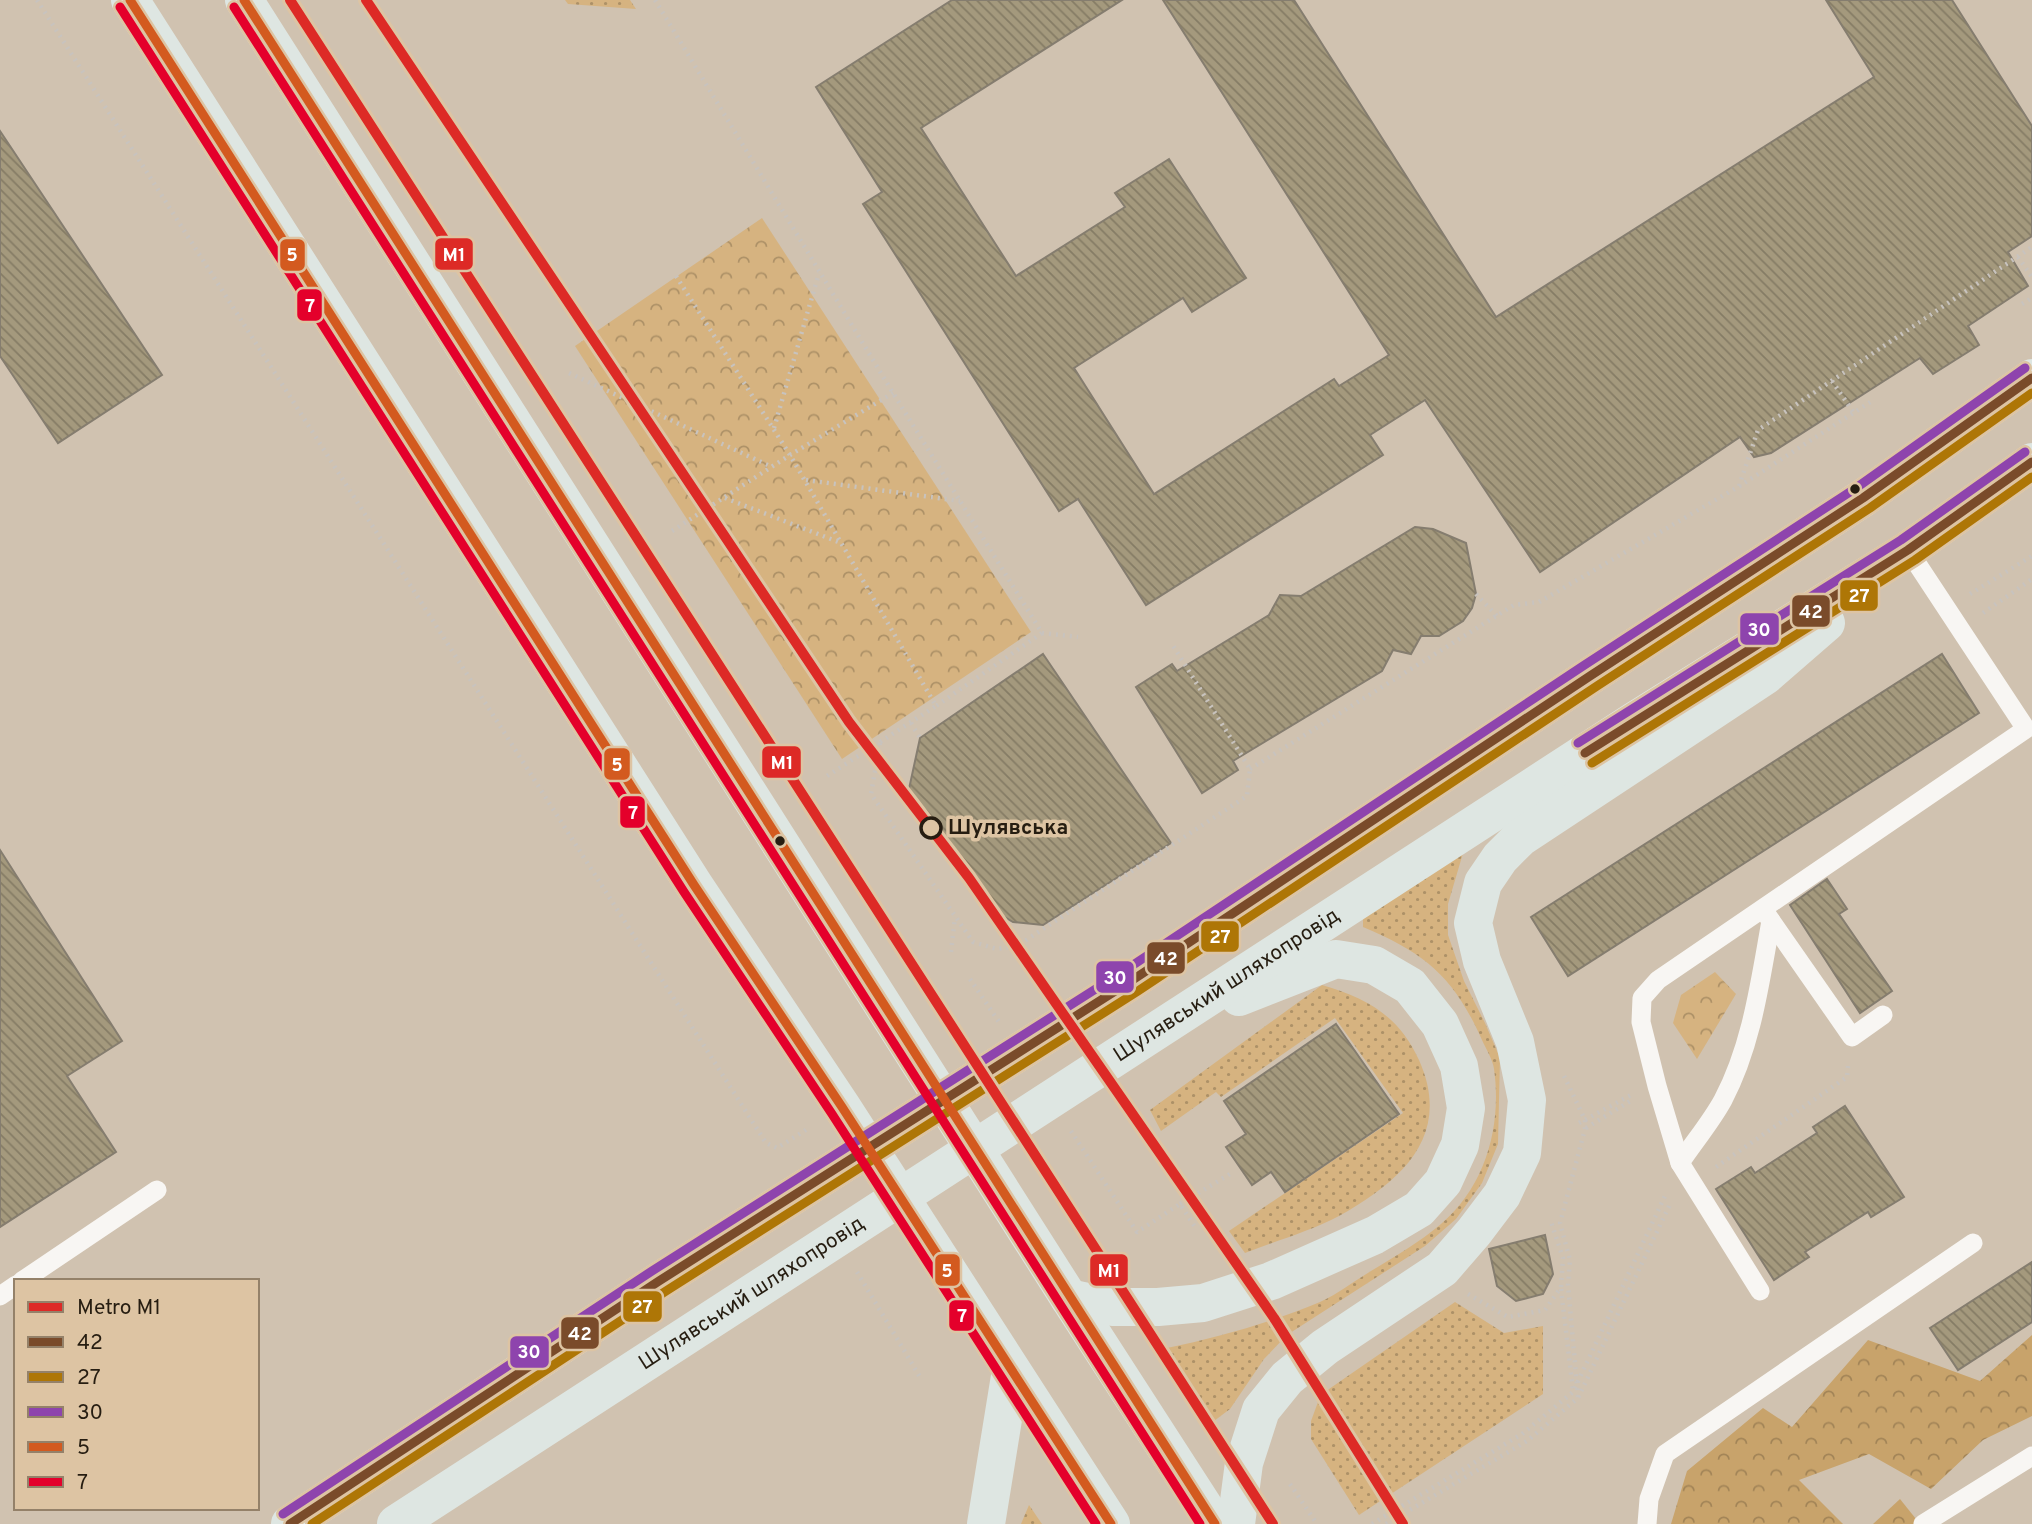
<svg xmlns="http://www.w3.org/2000/svg" width="2032" height="1524" viewBox="0 0 2032 1524" font-family="Overpass,sans-serif">
	<style>
		.grass { fill: url(#grass-dots) }
		.forest { fill: url(#forest-crowns) }
		.park { fill: url(#park-crowns) }
		.building { fill: url(#building-back-hatch); stroke: #857d6f; stroke-width: 2 }
		.lines { fill: none; stroke-linecap: round; stroke-linejoin: round }
		.path { stroke: #c8c3be; stroke-width: 4.5; stroke-dasharray: 2 5; stroke-linecap: butt }
		.lane { stroke: #f8f6f3; stroke-width: 19 }
		.primary { stroke: #dee6e2; stroke-width: 38 }
		.bus-1-casing { stroke: #ddc4a3; stroke-width: 14 }
		.bus-2-casing { stroke: #ddc4a3; stroke-width: 14 }
		.bus-3-casing { stroke: #ddc4a3; stroke-width: 14 }
		.bus-4-casing { stroke: #ddc4a3; stroke-width: 14 }
		.bus-5-casing { stroke: #ddc4a3; stroke-width: 14 }
		.bus-1 { stroke: #7a4b2a; stroke-width: 9 }
		.bus-2 { stroke: #ae7606; stroke-width: 9 }
		.bus-3 { stroke: #8e44ad; stroke-width: 9 }
		.bus-4 { stroke: #d35a1f; stroke-width: 9 }
		.bus-5 { stroke: #e4002b; stroke-width: 9 }
		.metro-1-casing { stroke: #ddc4a3; stroke-width: 16 }
		.metro-1 { stroke: #dd2a26; stroke-width: 10 }
		.bus-dot { fill: #261d11; stroke: #ddc4a3; stroke-width: 2.5 }
		.stop-dot { fill: #ddc4a3; stroke: #261d11; stroke-width: 3.5 }
		.labels { text-anchor: middle; dominant-baseline: central; stroke-width: 7; stroke-linejoin: round; paint-order: stroke }
		.stop-label { font-size: 21px; font-weight: bold; fill: #261d11; stroke: #ddc4a3; text-anchor: start }
		.street-label { font-size: 21px; fill: #261d11; stroke: #ddc4a3 }
		.line-badge { stroke: #ddc4a3; stroke-width: 2.5 }
		.badge-label { font-size: 19px; text-anchor: middle; font-weight: bold; fill: #fff }
	</style>
	<defs>
		<pattern id="grass-dots" width="8" height="8" patternUnits="userSpaceOnUse" patternTransform="scale(1.75)"><rect width="8" height="8" fill="#d6b380"/><path d="M2 2h.1M6 6h.1" fill="none" stroke="#ad9167" stroke-width="1.8" stroke-linecap="round"/></pattern>
		<pattern id="forest-crowns" width="20" height="18" patternUnits="userSpaceOnUse" patternTransform="scale(1.75)"><rect width="20" height="18" fill="#c8a36b"/><path d="M2 6a3 3 0 1 1 6 0M12 15a3 3 0 1 1 6 0" fill="none" stroke="#a28457"/></pattern>
		<pattern id="park-crowns" width="20" height="18" patternUnits="userSpaceOnUse" patternTransform="scale(1.75)"><rect width="20" height="18" fill="#d6b380"/><path d="M2 6a3 3 0 1 1 6 0M12 15a3 3 0 1 1 6 0" fill="none" stroke="#ad9167"/></pattern>
		<pattern id="building-back-hatch" width="6" height="6" patternUnits="userSpaceOnUse" patternTransform="scale(1.75)"><rect width="6" height="6" fill="#a4997d"/><path d="M-1 5l2 2M0 0l6 6M5-1l2 2" fill="none" stroke="#857c65"/></pattern>
	</defs>
	<rect width="100%" height="100%" fill="#d0c2b0"/>
	<g class="grass">
		<path d="M 565,0 L 630,0 L 636,9 L 568,4 Z"/>
		<path d="M 1466,843 L 1448,904 L 1448,935 L 1464,981 L 1485,1023 L 1500,1058 L 1498,1144 L 1482,1183 L 1456,1219 L 1425,1246 L 1287,1335 L 1264,1359 L 1230,1409 L 1214,1421 L 1167,1348 C 1219,1337 1272,1322 1320,1302 C 1338,1294 1354,1281 1371,1271 C 1394,1257 1420,1242 1441,1224 C 1486,1186 1502,1125 1494,1069 C 1493,1060 1486,1049 1482,1040 C 1454,977 1425,953 1363,927 L 1363,911 Z"/>
		<path d="M 1322,985 C 1367,998 1399,1016 1419,1060 C 1453,1136 1401,1181 1339,1216 C 1311,1231 1275,1241 1245,1253 L 1229,1231 L 1403,1113 L 1335,1018 L 1221,1097 L 1216,1092 L 1161,1131 L 1150,1110 Z"/>
		<path d="M 1455,1302 L 1504,1333 L 1543,1326 L 1543,1394 L 1359,1515 L 1311,1439 L 1311,1421 L 1318,1402 L 1329,1389 Z"/>
		<path d="M 1029,1505 L 1042,1524 L 1021,1524 Z"/>
	</g>
	<g class="forest">
		<path d="M 2032,1335 L 2032,1416 L 1983,1440 L 1931,1489 L 1869,1454 L 1799,1480 L 1843,1524 L 1671,1524 L 1687,1471 L 1763,1408 L 1792,1427 L 1868,1340 L 1980,1381 Z"/>
		<path d="M 1900,1499 L 1920,1524 L 1873,1524 Z"/>
	</g>
	<g class="park">
		<path d="M 762,218 L 1031,632 L 842,759 L 575,346 Z"/>
		<path d="M 1715,972 L 1736,994 L 1697,1059 L 1673,1023 L 1681,995 Z"/>
	</g>
	<g class="building">
		<path d="M 952,0 L 1122,0 L 921,128 L 1016,276 L 1125,207 L 1115,193 L 1169,159 L 1246,278 L 1192,312 L 1183,298 L 1074,368 L 1154,494 L 1334,379 L 1339,386 L 1389,355 L 1163,0 L 1294,0 L 1496,317 L 1874,77 L 1826,0 L 1952,0 L 2032,126 L 2032,236 L 2008,252 L 2028,286 L 1968,326 L 1979,345 L 1933,374 L 1920,358 L 1771,453 L 1754,457 L 1740,437 L 1540,572 L 1425,400 L 1370,435 L 1383,455 L 1146,605 L 1078,499 L 1059,511 L 863,204 L 882,192 L 816,87 Z"/>
		<path d="M 0,131 L 162,375 L 58,443 L 0,356 Z"/>
		<path d="M 1415,527 L 1433,529 L 1466,543 L 1476,594 L 1472,608 L 1463,621 L 1439,636 L 1421,636 L 1411,654 L 1393,650 L 1382,671 L 1233,761 L 1238,770 L 1202,793 L 1136,687 L 1172,664 L 1177,671 L 1269,615 L 1280,595 L 1301,596 Z"/>
		<path d="M 1043,654 L 1171,843 L 1043,925 L 1013,922 L 993,910 L 969,878 L 909,789 L 920,738 Z"/>
		<path d="M 1942,654 L 1979,713 L 1568,976 L 1531,917 Z"/>
		<path d="M 0,850 L 122,1041 L 67,1076 L 116,1152 L 0,1227 Z"/>
		<path d="M 1827,879 L 1847,909 L 1839,914 L 1892,991 L 1860,1013 L 1790,905 Z"/>
		<path d="M 1336,1024 L 1399,1114 L 1285,1192 L 1271,1172 L 1252,1185 L 1226,1147 L 1246,1134 L 1224,1101 Z"/>
		<path d="M 1845,1106 L 1904,1197 L 1871,1217 L 1868,1212 L 1805,1252 L 1809,1257 L 1774,1280 L 1716,1189 L 1751,1167 L 1755,1173 L 1817,1133 L 1813,1127 Z"/>
		<path d="M 1545,1235 L 1553,1274 L 1543,1294 L 1516,1301 L 1497,1286 L 1489,1249 Z"/>
		<path d="M 2032,1262 L 2032,1322 L 1958,1370 L 1930,1328 Z"/>
	</g>
	<g class="lines">
		<g class="path">
			<path d="M 37,0 L 766,1143 L 777,1148 L 809,1128"/>
			<path d="M 655,0 L 893,393 L 1042,633 L 936,706"/>
			<path d="M 2018,257 L 2032,277"/>
			<path d="M 676,276 L 790,455 L 936,706 L 827,776"/>
			<path d="M 2022,304 L 2032,298"/>
			<path d="M 569,373 L 772,467"/>
			<path d="M 1832,381 L 1854,413"/>
			<path d="M 774,428 L 819,273"/>
			<path d="M 806,480 L 960,501"/>
			<path d="M 1739,486 L 1758,430 L 2032,247"/>
			<path d="M 725,498 L 841,543"/>
			<path d="M 672,531 L 790,455 L 893,393"/>
			<path d="M 1476,594 L 1497,616"/>
			<path d="M 1970,594 L 2032,556"/>
			<path d="M 1983,613 L 2032,579"/>
			<path d="M 1042,633 L 1078,637"/>
			<path d="M 911,723 L 920,738"/>
			<path d="M 880,743 L 871,794 L 973,942 L 997,949 L 1017,946 L 1247,796 L 1250,769 L 1172,644"/>
			<path d="M 1250,769 L 1514,605 L 1539,602 L 1738,487 L 1872,401"/>
			<path d="M 951,952 L 955,917"/>
			<path d="M 970,979 L 999,1022"/>
			<path d="M 1564,1076 L 1585,1120 L 1585,1129 L 1560,1223 L 1570,1260 L 1568,1285 L 1578,1397"/>
			<path d="M 1579,1123 L 1631,1095"/>
			<path d="M 1586,1128 L 1632,1100"/>
			<path d="M 1071,1131 L 1137,1232 L 1180,1204 L 1195,1227"/>
			<path d="M 1716,1167 L 1847,1077 L 1848,1066"/>
			<path d="M 1180,1204 L 1230,1174"/>
			<path d="M 857,1272 L 920,1377"/>
			<path d="M 1561,1289 L 1573,1391"/>
			<path d="M 1468,1294 L 1508,1317 L 1545,1310 L 1561,1287 L 1563,1258 L 1550,1219"/>
			<path d="M 1290,1484 L 1317,1524"/>
			<path d="M 1372,1524 L 1522,1434 L 1573,1392 L 1665,1196"/>
			<path d="M 1386,1524 L 1527,1441 L 1578,1398 L 1671,1202"/>
		</g>
		<g class="lane">
			<path d="M 1767,915 L 1852,1037 L 1883,1015"/>
			<path d="M 1680,1163 C 1694,1142 1711,1122 1723,1100 C 1752,1045 1760,982 1771,921"/>
			<path d="M 22,1281 L 157,1190"/>
			<path d="M 1760,1291 L 1680,1163 L 1657,1086 L 1641,1022 L 1642,998 L 1658,980 L 2026,729 L 1908,550"/>
			<path d="M 0,1296 L 16,1285"/>
			<path d="M 1647,1524 L 1649,1499 L 1665,1454 L 1973,1243"/>
			<path d="M 1923,1524 L 2032,1456"/>
		</g>
		<g class="primary">
			<path d="M 130,0 L 694,885 L 842,1107 L 1111,1524"/>
			<path d="M 244,0 L 1069,1298 L 1215,1524"/>
			<path d="M 1069,1298 L 1112,1307 L 1158,1307 L 1203,1303 L 1271,1281 L 1375,1235 L 1419,1209 L 1443,1182 L 1460,1145 L 1466,1108 L 1459,1066 L 1440,1024 L 1410,986 L 1374,965 L 1336,959 L 1239,997"/>
			<path d="M 290,1524 L 659,1281 L 1131,981 L 1590,676 L 1863,498 L 2032,378"/>
			<path id="s1" d="M 396,1524 L 1634,721 L 1908,550 L 2032,462"/>
			<path d="M 986,1524 L 1011,1370"/>
			<path d="M 1236,1524 L 1244,1463 L 1261,1410 L 1287,1378 L 1325,1347 L 1442,1269 L 1474,1232 L 1502,1195 L 1522,1153 L 1527,1100 L 1515,1042 L 1482,961 L 1473,923 L 1483,883 L 1500,858 L 1520,838 L 1765,676 L 1826,623"/>
		</g>
		<defs>
			<g id="bus-1">
				<path d="M 1585,753 L 1908,550 L 2032,462"/>
				<path d="M 290,1524 L 659,1281 L 1131,981 L 1590,676 L 1863,498 L 2032,378"/>
			</g>
			<g id="bus-2">
				<path d="M 1592,763 L 1915,560 L 2032,477"/>
				<path d="M 312,1524 L 666,1291 L 1138,991 L 1597,686 L 1870,508 L 2032,393"/>
			</g>
			<g id="bus-3">
				<path d="M 1578,743 L 1901,540 L 2025,452"/>
				<path d="M 283,1514 L 652,1271 L 1124,971 L 1583,666 L 1856,488 L 2025,368"/>
			</g>
			<g id="bus-4">
				<path d="M 130,0 L 694,885 L 842,1107 L 1111,1524"/>
				<path d="M 244,0 L 1215,1524"/>
			</g>
			<g id="bus-5">
				<path d="M 120,7 L 684,892 L 832,1114 L 1096,1524"/>
				<path d="M 234,7 L 1200,1524"/>
			</g>
		</defs>
		<use href="#bus-1" class="bus-1-casing"/>
		<use href="#bus-2" class="bus-2-casing"/>
		<use href="#bus-3" class="bus-3-casing"/>
		<use href="#bus-4" class="bus-4-casing"/>
		<use href="#bus-5" class="bus-5-casing"/>
		<use href="#bus-1" class="bus-1"/>
		<use href="#bus-2" class="bus-2"/>
		<use href="#bus-3" class="bus-3"/>
		<use href="#bus-4" class="bus-4"/>
		<use href="#bus-5" class="bus-5"/>
		<defs>
			<g id="metro-1">
				<path d="M 290,0 L 1273,1524"/>
				<path d="M 366,0 L 849,722 L 969,878 L 1274,1318 L 1403,1524"/>
			</g>
		</defs>
		<use href="#metro-1" class="metro-1-casing"/>
		<use href="#metro-1" class="metro-1"/>
	</g>
	<g class="bus-dot">
		<circle cx="1855" cy="489" r="6"/>
		<circle cx="780" cy="841" r="6"/>
	</g>
	<circle class="stop-dot" cx="931" cy="828" r="10"/>
	<g class="labels">
		<g class="stop-label">
			<text x="948" y="828">Шулявська</text>
		</g>
		<g class="street-label">
			<text stroke="none"><textPath href="#s1" startOffset="990">Шулявський шляхопровід</textPath></text>
			<text stroke="none"><textPath href="#s1" startOffset="424">Шулявський шляхопровід</textPath></text>
		</g>
	</g>
	<g class="line-badge">
		<rect x="434" y="237" width="40" height="34" rx="7" fill="#dd2a26"/>
		<rect x="279" y="238" width="27" height="34" rx="7" fill="#d35a1f"/>
		<rect x="296" y="288" width="27" height="34" rx="7" fill="#e4002b"/>
		<rect x="1839" y="579" width="40" height="33" rx="7" fill="#ae7606"/>
		<rect x="1791" y="594" width="40" height="34" rx="7" fill="#7a4b2a"/>
		<rect x="1739" y="612" width="41" height="34" rx="7" fill="#8e44ad"/>
		<rect x="761" y="745" width="41" height="34" rx="7" fill="#dd2a26"/>
		<rect x="603" y="747" width="28" height="34" rx="7" fill="#d35a1f"/>
		<rect x="619" y="795" width="27" height="34" rx="7" fill="#e4002b"/>
		<rect x="1200" y="920" width="40" height="33" rx="7" fill="#ae7606"/>
		<rect x="1146" y="941" width="40" height="34" rx="7" fill="#7a4b2a"/>
		<rect x="1095" y="960" width="40" height="34" rx="7" fill="#8e44ad"/>
		<rect x="1089" y="1253" width="40" height="34" rx="7" fill="#dd2a26"/>
		<rect x="934" y="1253" width="27" height="34" rx="7" fill="#d35a1f"/>
		<rect x="622" y="1290" width="41" height="33" rx="7" fill="#ae7606"/>
		<rect x="948" y="1299" width="27" height="33" rx="7" fill="#e4002b"/>
		<rect x="560" y="1316" width="40" height="34" rx="7" fill="#7a4b2a"/>
		<rect x="509" y="1335" width="41" height="34" rx="7" fill="#8e44ad"/>
	</g>
	<g class="badge-label">
		<text x="454" y="261">M1</text>
		<text x="292" y="261">5</text>
		<text x="310" y="312">7</text>
		<text x="1859" y="602">27</text>
		<text x="1811" y="618">42</text>
		<text x="1759" y="636">30</text>
		<text x="782" y="769">M1</text>
		<text x="617" y="771">5</text>
		<text x="633" y="819">7</text>
		<text x="1220" y="943">27</text>
		<text x="1166" y="965">42</text>
		<text x="1115" y="984">30</text>
		<text x="1109" y="1277">M1</text>
		<text x="947" y="1277">5</text>
		<text x="642" y="1313">27</text>
		<text x="962" y="1322">7</text>
		<text x="580" y="1340">42</text>
		<text x="529" y="1358">30</text>
	</g>
	<rect x="14" y="1279" width="245" height="231" fill="#ddc4a3" stroke="#948169" stroke-width="2"/>
	<rect x="28" y="1302" width="35" height="10" fill="#dd2a26" stroke="#948169" stroke-width="2"/>
	<text x="77" y="1314" font-size="21" fill="#261d11">Metro M1</text>
	<rect x="28" y="1337" width="35" height="10" fill="#7a4b2a" stroke="#948169" stroke-width="2"/>
	<text x="77" y="1349" font-size="21" fill="#261d11">42</text>
	<rect x="28" y="1372" width="35" height="10" fill="#ae7606" stroke="#948169" stroke-width="2"/>
	<text x="77" y="1384" font-size="21" fill="#261d11">27</text>
	<rect x="28" y="1407" width="35" height="10" fill="#8e44ad" stroke="#948169" stroke-width="2"/>
	<text x="77" y="1419" font-size="21" fill="#261d11">30</text>
	<rect x="28" y="1442" width="35" height="10" fill="#d35a1f" stroke="#948169" stroke-width="2"/>
	<text x="77" y="1454" font-size="21" fill="#261d11">5</text>
	<rect x="28" y="1477" width="35" height="10" fill="#e4002b" stroke="#948169" stroke-width="2"/>
	<text x="77" y="1489" font-size="21" fill="#261d11">7</text>
</svg>
